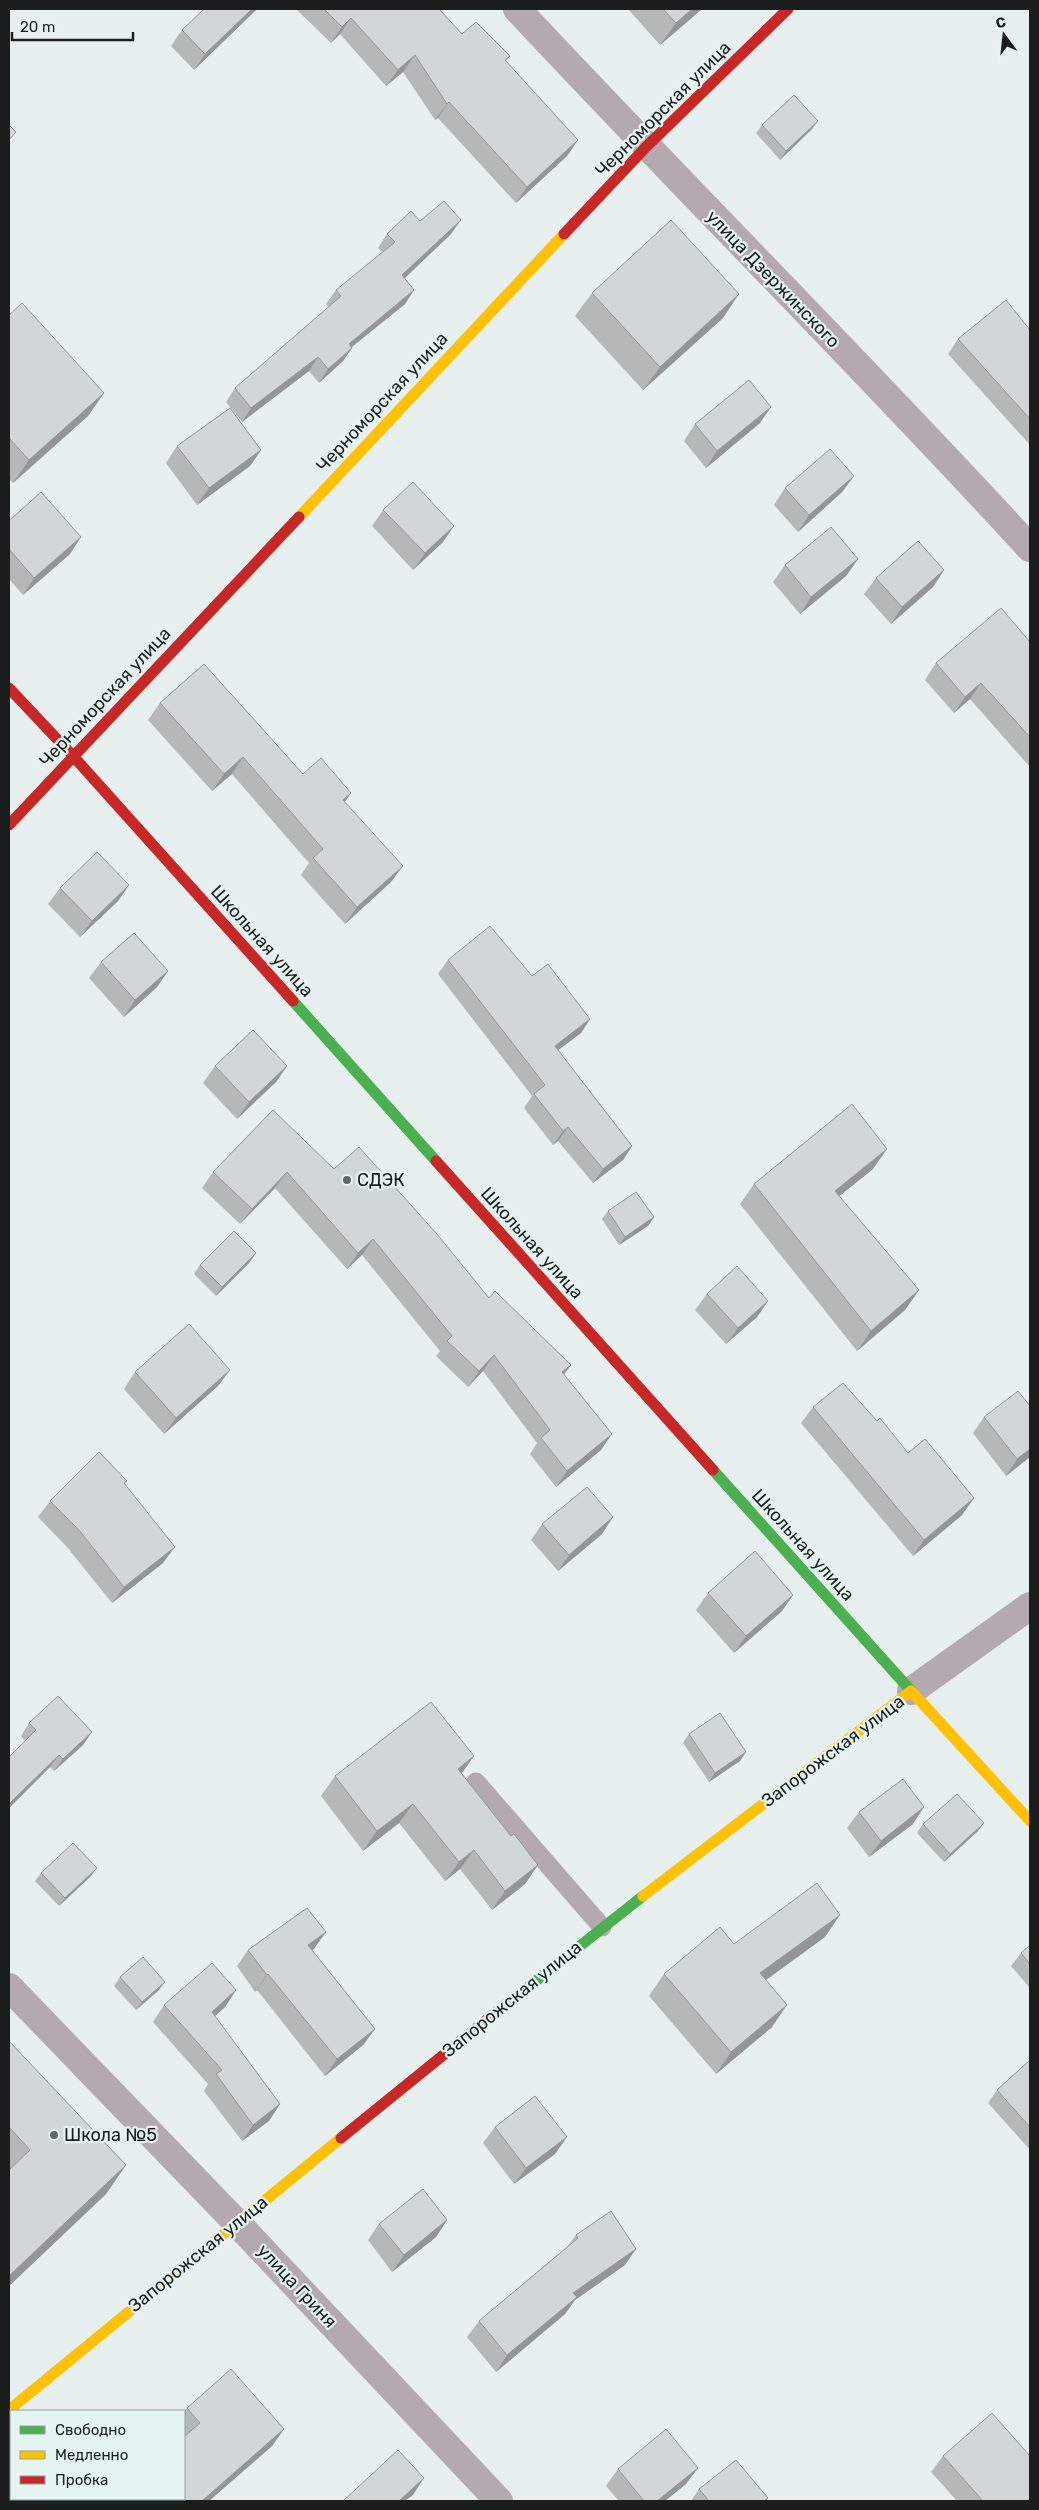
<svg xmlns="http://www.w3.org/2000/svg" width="1039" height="2510" viewBox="0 0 1039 2510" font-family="Rubik,sans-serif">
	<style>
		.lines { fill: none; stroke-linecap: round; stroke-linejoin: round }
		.lane { stroke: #b3a9ae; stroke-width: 19 }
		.street { stroke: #b3a9ae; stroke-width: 28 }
		.fast { stroke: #4caf50; stroke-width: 11 }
		.slow { stroke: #ffc107; stroke-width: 11 }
		.jam { stroke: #c62828; stroke-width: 11 }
		.wall { fill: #b4b9b8 }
		.shaded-wall { fill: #929696 }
		.building { fill: #d1d7d6; stroke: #929696 }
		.poi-dot { fill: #626867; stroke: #e5f3f1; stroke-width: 2 }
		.labels { text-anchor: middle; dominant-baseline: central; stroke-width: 4.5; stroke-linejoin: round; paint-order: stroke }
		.street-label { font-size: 18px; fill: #1a1f1e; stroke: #e5f3f1 }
		.poi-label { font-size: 18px; fill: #1a1f1e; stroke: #e5f3f1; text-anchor: start }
	</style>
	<rect width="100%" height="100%" fill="#e8f0ef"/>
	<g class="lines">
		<path class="lane" d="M 476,1782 L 602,1927"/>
		<g class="street">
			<path d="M 517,9 C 686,190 862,365 1030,548"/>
			<path d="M 911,1691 L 1030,1606"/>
			<path d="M 9,1987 L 236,2222 L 499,2501"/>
		</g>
		<g class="fast">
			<path d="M 293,1001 L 436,1161"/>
			<path d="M 713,1470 L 913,1693"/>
			<path d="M 489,2018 L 643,1896"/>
		</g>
		<g class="slow">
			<path d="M 299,517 L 564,234"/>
			<path d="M 913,1693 L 1030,1821"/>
			<path d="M 643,1896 L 911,1691"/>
			<path d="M 9,2410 L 341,2138"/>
		</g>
		<g class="jam">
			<path d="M 564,234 L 646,147 L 788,9"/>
			<path d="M 9,688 L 73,756 L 293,1001"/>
			<path d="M 9,825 L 299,517"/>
			<path d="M 436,1161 L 713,1470"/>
			<path d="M 341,2138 L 489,2018"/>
		</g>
	</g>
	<g class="wall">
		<path d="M 257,9 L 194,70 L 171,46 L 182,30 Z"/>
		<path d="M 296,9 L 439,9 L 462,34 L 510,56 L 506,61 L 578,140 L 567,156 L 516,203 L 438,118 L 435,120 L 403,72 L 386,86 L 340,34 L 331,43 Z"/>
		<path d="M 628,9 L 702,9 L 660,45 Z"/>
		<path d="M 762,125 L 812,129 L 780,160 L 756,133 Z"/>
		<path d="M 420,221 L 451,234 L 405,278 L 414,290 L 405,304 L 352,347 L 343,361 L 319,383 L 309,371 L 242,422 L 226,402 L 235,388 L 329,307 L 326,304 L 336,290 L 382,252 L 378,248 L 387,234 Z"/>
		<path d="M 592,293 L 723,318 L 643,390 L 575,316 Z"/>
		<path d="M 9,315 L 104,393 L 88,416 L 13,483 L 9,479 Z"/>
		<path d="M 1030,330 L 1030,445 L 948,354 L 958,339 Z"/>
		<path d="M 760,423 L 706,468 L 684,441 L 695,424 Z"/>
		<path d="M 177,446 L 261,450 L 250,466 L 197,505 L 166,463 Z"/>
		<path d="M 854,476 L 842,492 L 798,532 L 774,505 L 785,488 Z"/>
		<path d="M 383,510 L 443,542 L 413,570 L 372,526 Z"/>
		<path d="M 9,521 L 70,554 L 23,595 L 9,579 Z"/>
		<path d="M 858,559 L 846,576 L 800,614 L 773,582 L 785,565 Z"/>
		<path d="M 944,570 L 933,587 L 891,624 L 864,594 L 876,578 Z"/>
		<path d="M 1030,642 L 1030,767 L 970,699 L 954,713 L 925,680 L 936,663 Z"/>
		<path d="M 160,703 L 303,774 L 351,793 L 345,802 L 391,882 L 345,924 L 301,875 L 309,863 L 232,774 L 212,791 L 148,720 Z"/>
		<path d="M 129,885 L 118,901 L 80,937 L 48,904 L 60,888 Z"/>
		<path d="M 448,960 L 590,1019 L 581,1033 L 558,1050 L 632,1146 L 623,1160 L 593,1183 L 558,1141 L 553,1145 L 524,1108 L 532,1096 L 438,974 Z"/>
		<path d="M 101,962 L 168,971 L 157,987 L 124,1017 L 89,978 Z"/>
		<path d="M 215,1066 L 287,1066 L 276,1082 L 237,1119 L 203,1083 Z"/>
		<path d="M 334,1169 L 571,1365 L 564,1374 L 601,1450 L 556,1487 L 530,1454 L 537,1443 L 483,1371 L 468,1387 L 436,1356 L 440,1351 L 362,1255 L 347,1269 L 275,1188 L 240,1224 L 202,1188 L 213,1172 Z"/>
		<path d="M 873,1169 L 839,1196 L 919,1290 L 905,1310 L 857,1351 L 740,1204 L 754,1184 Z"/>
		<path d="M 608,1211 L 654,1217 L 648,1226 L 619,1245 L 602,1219 Z"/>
		<path d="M 250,1262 L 216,1296 L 194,1274 L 200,1265 Z"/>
		<path d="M 707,1294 L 768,1301 L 757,1317 L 726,1344 L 695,1310 Z"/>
		<path d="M 135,1372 L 218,1386 L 164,1434 L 124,1389 Z"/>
		<path d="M 1030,1406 L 1030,1457 L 1006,1476 L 973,1433 L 984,1417 Z"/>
		<path d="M 813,1407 L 877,1421 L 908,1453 L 974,1498 L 962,1515 L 913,1556 L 801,1423 Z"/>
		<path d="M 127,1481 L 125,1483 L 163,1563 L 112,1603 L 67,1547 L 38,1517 L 50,1501 Z"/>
		<path d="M 613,1517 L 602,1534 L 558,1571 L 531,1540 L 542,1524 Z"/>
		<path d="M 708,1593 L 793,1595 L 782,1611 L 734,1653 L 696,1610 Z"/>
		<path d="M 29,1723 L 83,1745 L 54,1771 L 50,1767 L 9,1808 L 9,1757 L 25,1741 L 21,1736 Z"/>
		<path d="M 689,1734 L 740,1761 L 709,1782 L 683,1743 Z"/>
		<path d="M 462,1774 L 511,1836 L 538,1865 L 525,1884 L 492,1910 L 460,1869 L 445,1881 L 399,1823 L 363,1851 L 321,1796 L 335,1776 Z"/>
		<path d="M 859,1812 L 913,1824 L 869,1857 L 847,1828 Z"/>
		<path d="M 923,1824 L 978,1831 L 944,1862 L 917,1833 Z"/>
		<path d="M 41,1873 L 91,1876 L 59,1906 L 35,1881 Z"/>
		<path d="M 825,1937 L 766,1980 L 772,2027 L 716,2074 L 649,1996 L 664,1974 L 734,1944 Z"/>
		<path d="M 1030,1945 L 1030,1988 L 1011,1966 L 1021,1953 Z"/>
		<path d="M 314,1949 L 312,1950 L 375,2029 L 363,2045 L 325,2076 L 257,1990 L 255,1992 L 237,1966 L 248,1950 Z"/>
		<path d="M 120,1977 L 159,1990 L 136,2010 L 114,1986 Z"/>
		<path d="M 236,1990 L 225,2007 L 215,2016 L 280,2104 L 269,2121 L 242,2141 L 204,2091 L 208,2084 L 153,2022 L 164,2005 Z"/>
		<path d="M 9,2041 L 126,2165 L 106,2194 L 9,2286 Z"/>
		<path d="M 1030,2060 L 1030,2150 L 988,2103 L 997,2090 Z"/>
		<path d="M 495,2127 L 567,2137 L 555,2154 L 514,2184 L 483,2143 Z"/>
		<path d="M 447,2220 L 436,2237 L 392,2272 L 368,2240 L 379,2224 Z"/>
		<path d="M 576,2235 L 625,2265 L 575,2300 L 565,2314 L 496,2372 L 467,2337 L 479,2321 L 567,2247 Z"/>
		<path d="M 187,2408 L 284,2429 L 272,2446 L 209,2501 L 98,2501 L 102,2499 L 184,2499 L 185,2436 L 184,2434 L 184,2412 Z"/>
		<path d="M 943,2456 L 1030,2501 L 957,2501 L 931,2472 Z"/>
		<path d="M 618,2469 L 686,2484 L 665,2501 L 619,2501 L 606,2486 Z"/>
		<path d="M 699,2489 L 766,2501 L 691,2501 Z"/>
	</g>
	<g class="shaded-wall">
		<path d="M 252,9 L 257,9 L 194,70 L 205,54 Z"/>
		<path d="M 692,9 L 702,9 L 660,45 L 676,23 Z"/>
		<path d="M 351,18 L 340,34 L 331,43 L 342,27 Z"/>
		<path d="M 415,55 L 403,72 L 386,86 L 398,70 Z"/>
		<path d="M 449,102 L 438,118 L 435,120 L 447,104 Z"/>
		<path d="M 818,121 L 812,129 L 780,160 L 786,151 Z"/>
		<path d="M 578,140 L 567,156 L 516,203 L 527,187 Z"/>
		<path d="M 461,220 L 451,234 L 393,289 L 402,275 Z"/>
		<path d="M 414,290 L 405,304 L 339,357 L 349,344 Z"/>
		<path d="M 739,294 L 723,318 L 643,390 L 660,367 Z"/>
		<path d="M 352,348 L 343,361 L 319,383 L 328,369 Z"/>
		<path d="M 318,357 L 309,371 L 242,422 L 251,408 Z"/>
		<path d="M 104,393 L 88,416 L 13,483 L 29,460 Z"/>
		<path d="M 771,407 L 760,423 L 706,468 L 717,451 Z"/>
		<path d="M 261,450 L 250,466 L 197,505 L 209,488 Z"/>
		<path d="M 854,476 L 842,492 L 798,532 L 809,515 Z"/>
		<path d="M 454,526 L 443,542 L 413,570 L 425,553 Z"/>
		<path d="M 81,537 L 70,554 L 23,595 L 34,578 Z"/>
		<path d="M 858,559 L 846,576 L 800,614 L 811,597 Z"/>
		<path d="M 944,570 L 933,587 L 891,624 L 902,607 Z"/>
		<path d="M 981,683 L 970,699 L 954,713 L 965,697 Z"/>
		<path d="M 243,757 L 232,774 L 212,791 L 224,774 Z"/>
		<path d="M 351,793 L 340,809 L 343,800 Z"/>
		<path d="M 403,866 L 391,882 L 345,924 L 357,907 Z"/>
		<path d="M 129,885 L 118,901 L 80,937 L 92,921 Z"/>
		<path d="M 168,971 L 157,987 L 124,1017 L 135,1000 Z"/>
		<path d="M 590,1019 L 581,1033 L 545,1060 L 555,1046 Z"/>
		<path d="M 287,1066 L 276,1082 L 237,1119 L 249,1102 Z"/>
		<path d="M 568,1127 L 558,1141 L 553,1145 L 563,1131 Z"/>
		<path d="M 632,1146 L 623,1160 L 593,1183 L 603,1169 Z"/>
		<path d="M 887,1149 L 873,1169 L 821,1211 L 835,1191 Z"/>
		<path d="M 287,1172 L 275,1188 L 240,1224 L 252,1209 Z"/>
		<path d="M 654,1217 L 648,1226 L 619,1245 L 625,1237 Z"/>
		<path d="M 373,1239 L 362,1255 L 347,1269 L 358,1253 Z"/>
		<path d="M 256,1253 L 250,1262 L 216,1296 L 222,1287 Z"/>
		<path d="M 919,1290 L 905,1310 L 857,1351 L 871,1331 Z"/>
		<path d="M 768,1301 L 757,1317 L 726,1344 L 738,1328 Z"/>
		<path d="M 494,1355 L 483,1371 L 468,1387 L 479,1371 Z"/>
		<path d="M 571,1365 L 559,1381 L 562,1372 Z"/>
		<path d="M 230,1370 L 218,1386 L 164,1434 L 176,1418 Z"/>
		<path d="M 612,1434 L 601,1450 L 556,1487 L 567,1471 Z"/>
		<path d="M 1030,1449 L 1030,1457 L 1006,1476 L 1017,1459 Z"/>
		<path d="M 974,1498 L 962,1515 L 913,1556 L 924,1540 Z"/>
		<path d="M 613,1517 L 602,1534 L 558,1571 L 569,1555 Z"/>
		<path d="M 175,1547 L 163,1563 L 112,1603 L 124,1587 Z"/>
		<path d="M 793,1595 L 782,1611 L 734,1653 L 746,1636 Z"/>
		<path d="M 92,1732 L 83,1745 L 54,1771 L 63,1759 Z"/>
		<path d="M 746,1752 L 740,1761 L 709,1782 L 715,1773 Z"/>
		<path d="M 59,1755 L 50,1767 L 9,1808 L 9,1804 Z"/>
		<path d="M 474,1756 L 460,1776 L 458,1769 Z"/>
		<path d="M 413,1804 L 399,1823 L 363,1851 L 377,1831 Z"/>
		<path d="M 924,1807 L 913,1824 L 869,1857 L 881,1841 Z"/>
		<path d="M 984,1823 L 978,1831 L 944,1862 L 950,1854 Z"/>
		<path d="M 474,1850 L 460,1869 L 445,1881 L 459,1862 Z"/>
		<path d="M 538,1865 L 525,1884 L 492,1910 L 505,1891 Z"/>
		<path d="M 97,1868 L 91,1876 L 59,1906 L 65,1898 Z"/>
		<path d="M 840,1915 L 825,1937 L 745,1995 L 760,1973 Z"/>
		<path d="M 326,1932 L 314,1949 L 297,1961 L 308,1945 Z"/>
		<path d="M 268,1974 L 257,1990 L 255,1992 L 267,1975 Z"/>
		<path d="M 165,1982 L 159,1990 L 136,2010 L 142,2002 Z"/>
		<path d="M 236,1990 L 225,2007 L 201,2029 L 212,2012 Z"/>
		<path d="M 787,2005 L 772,2027 L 716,2074 L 731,2052 Z"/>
		<path d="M 375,2029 L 363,2045 L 325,2076 L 337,2059 Z"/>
		<path d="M 280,2104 L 269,2121 L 242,2141 L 253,2125 Z"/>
		<path d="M 567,2137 L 555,2154 L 514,2184 L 526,2168 Z"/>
		<path d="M 126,2165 L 106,2194 L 9,2286 L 9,2276 Z"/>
		<path d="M 447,2220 L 436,2237 L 392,2272 L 404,2255 Z"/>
		<path d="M 636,2249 L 625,2265 L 575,2300 L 565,2314 L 496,2372 L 507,2355 L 573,2293 Z"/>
		<path d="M 284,2429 L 272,2446 L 209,2501 L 202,2501 Z"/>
		<path d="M 698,2468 L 686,2484 L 665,2501 L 657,2501 Z"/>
		<path d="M 424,2478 L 413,2495 L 405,2501 L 399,2501 Z"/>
	</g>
	<g class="building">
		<path d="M 204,9 L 252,9 L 205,54 L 182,30 Z"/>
		<path d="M 324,9 L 439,9 L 462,34 L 476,22 L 510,56 L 505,60 L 578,140 L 527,187 L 449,102 L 447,104 L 415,55 L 398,70 L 351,18 L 342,27 Z"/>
		<path d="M 663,9 L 692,9 L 676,23 Z"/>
		<path d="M 794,95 L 818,121 L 786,151 L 762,125 Z"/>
		<path d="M 9,125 L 16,132 L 9,140 Z"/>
		<path d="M 444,201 L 461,220 L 402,275 L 414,290 L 349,344 L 352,348 L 328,369 L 318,357 L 251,408 L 235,388 L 341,296 L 336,290 L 395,242 L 387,234 L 411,211 L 420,221 Z"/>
		<path d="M 671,220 L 739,294 L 660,367 L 592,293 Z"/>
		<path d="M 1006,300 L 1030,330 L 1030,419 L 958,339 Z"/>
		<path d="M 22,303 L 104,393 L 29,460 L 9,438 L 9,315 Z"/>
		<path d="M 749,380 L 771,407 L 717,451 L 695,424 Z"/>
		<path d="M 230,408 L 261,450 L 209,488 L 177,446 Z"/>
		<path d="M 830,449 L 854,476 L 809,515 L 785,488 Z"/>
		<path d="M 413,482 L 454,526 L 425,553 L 383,510 Z"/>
		<path d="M 41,492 L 81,537 L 34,578 L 9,549 L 9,521 Z"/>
		<path d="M 831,527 L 858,559 L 811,597 L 785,565 Z"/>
		<path d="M 918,541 L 944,570 L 902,607 L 876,578 Z"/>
		<path d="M 1001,608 L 1030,642 L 1030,737 L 981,683 L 965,697 L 936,663 Z"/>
		<path d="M 204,664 L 303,774 L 321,758 L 351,793 L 343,800 L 403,866 L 357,907 L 313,858 L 323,849 L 243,757 L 224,774 L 160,703 Z"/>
		<path d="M 97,852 L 129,885 L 92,921 L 60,888 Z"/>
		<path d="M 490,926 L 532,976 L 548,964 L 590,1019 L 555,1046 L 632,1146 L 603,1169 L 568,1127 L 563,1131 L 534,1094 L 545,1085 L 448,960 Z"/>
		<path d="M 134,933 L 168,971 L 135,1000 L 101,962 Z"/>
		<path d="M 253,1030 L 287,1066 L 249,1102 L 215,1066 Z"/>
		<path d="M 852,1104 L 887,1149 L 835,1191 L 919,1290 L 871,1331 L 754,1184 Z"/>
		<path d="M 273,1110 L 334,1169 L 359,1147 L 436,1233 L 489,1298 L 495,1291 L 571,1365 L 562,1372 L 612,1434 L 567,1471 L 541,1438 L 550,1430 L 494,1355 L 479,1371 L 447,1341 L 452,1336 L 373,1239 L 358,1253 L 287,1172 L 252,1209 L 213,1172 Z"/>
		<path d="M 636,1192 L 654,1217 L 625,1237 L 608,1211 Z"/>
		<path d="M 234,1231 L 256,1253 L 222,1287 L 200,1265 Z"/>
		<path d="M 737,1266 L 768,1301 L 738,1328 L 707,1294 Z"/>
		<path d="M 189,1324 L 230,1370 L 176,1418 L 135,1372 Z"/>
		<path d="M 843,1383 L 877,1421 L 880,1418 L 908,1453 L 925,1439 L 974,1498 L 924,1540 L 813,1407 Z"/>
		<path d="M 1018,1391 L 1030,1406 L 1030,1449 L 1017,1459 L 984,1417 Z"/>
		<path d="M 99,1452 L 127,1481 L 124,1483 L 175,1547 L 124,1587 L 79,1530 L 50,1501 Z"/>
		<path d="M 587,1487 L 613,1517 L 569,1555 L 542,1524 Z"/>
		<path d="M 755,1551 L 793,1595 L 746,1636 L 708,1593 Z"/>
		<path d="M 58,1696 L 92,1732 L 63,1759 L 59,1755 L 9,1804 L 9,1757 L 36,1730 L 29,1723 Z"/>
		<path d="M 431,1702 L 474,1756 L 458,1769 L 511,1836 L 514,1834 L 538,1865 L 505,1891 L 474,1850 L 459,1862 L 413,1804 L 377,1831 L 335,1776 Z"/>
		<path d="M 720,1713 L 746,1752 L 715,1773 L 689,1734 Z"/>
		<path d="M 903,1779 L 924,1807 L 881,1841 L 859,1812 Z"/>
		<path d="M 957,1794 L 984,1823 L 950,1854 L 923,1824 Z"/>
		<path d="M 73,1843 L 97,1868 L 65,1898 L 41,1873 Z"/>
		<path d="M 817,1883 L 840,1915 L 760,1973 L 787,2005 L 731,2052 L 664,1974 L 720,1927 L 734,1944 Z"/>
		<path d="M 307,1908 L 326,1932 L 308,1945 L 375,2029 L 337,2059 L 268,1974 L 267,1975 L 248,1950 Z"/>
		<path d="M 1030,1945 L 1030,1964 L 1021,1953 Z"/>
		<path d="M 143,1957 L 165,1982 L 142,2002 L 120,1977 Z"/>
		<path d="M 212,1963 L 236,1990 L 212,2012 L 280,2104 L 253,2125 L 216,2074 L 222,2070 L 164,2005 Z"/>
		<path d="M 9,2041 L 126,2165 L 9,2276 L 9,2170 L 30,2150 L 9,2127 Z"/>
		<path d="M 1030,2060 L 1030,2127 L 997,2090 Z"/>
		<path d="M 535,2096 L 567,2137 L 526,2168 L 495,2127 Z"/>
		<path d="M 423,2189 L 447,2220 L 404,2255 L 379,2224 Z"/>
		<path d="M 611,2211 L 636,2249 L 573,2293 L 577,2297 L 507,2355 L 479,2321 L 578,2238 L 576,2235 Z"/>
		<path d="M 231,2369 L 284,2429 L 202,2501 L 165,2501 L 163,2499 L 184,2499 L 184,2437 L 200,2423 L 187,2408 Z"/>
		<path d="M 992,2413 L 1030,2456 L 1030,2499 L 1027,2501 L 983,2501 L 943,2456 Z"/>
		<path d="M 666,2429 L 698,2468 L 657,2501 L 644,2501 L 618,2469 Z"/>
		<path d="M 398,2450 L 424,2478 L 399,2501 L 343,2501 Z"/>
		<path d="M 736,2460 L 768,2498 L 764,2501 L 709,2501 L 699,2489 Z"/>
		<path d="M 12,2499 L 20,2499 L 22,2501 L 9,2501 Z"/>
		<path d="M 102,2499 L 138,2499 L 139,2501 L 98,2501 Z"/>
	</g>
	<g class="poi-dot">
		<circle cx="347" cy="1180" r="5"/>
		<circle cx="54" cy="2135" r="5"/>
	</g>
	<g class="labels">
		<g class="street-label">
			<text transform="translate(663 109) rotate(-45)">Черноморская улица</text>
			<text transform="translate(773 279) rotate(46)">улица Дзержинского</text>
			<text transform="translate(382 402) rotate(-47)">Черноморская улица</text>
			<text transform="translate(105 697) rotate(-47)">Черноморская улица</text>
			<text transform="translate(262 941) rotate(48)">Школьная улица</text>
			<text transform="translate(532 1243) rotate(48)">Школьная улица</text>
			<text transform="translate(803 1545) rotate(48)">Школьная улица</text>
			<text transform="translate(833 1751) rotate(-37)">Запорожская улица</text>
			<text transform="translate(512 1999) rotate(-39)">Запорожская улица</text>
			<text transform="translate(198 2254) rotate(-39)">Запорожская улица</text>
			<text transform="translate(297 2286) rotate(47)">улица Гриня</text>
		</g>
		<g class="poi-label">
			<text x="357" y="1180">СДЭК</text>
			<text x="64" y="2135">Школа №5</text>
		</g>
	</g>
	<rect width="1039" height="2510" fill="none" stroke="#1a1f1e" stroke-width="20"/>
	<rect x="10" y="2410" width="175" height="90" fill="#e5f3f1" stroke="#949e9d"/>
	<rect x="20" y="2426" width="25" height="8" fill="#4caf50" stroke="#949e9d"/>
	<text x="55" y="2435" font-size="15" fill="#1a1f1e">Свободно</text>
	<rect x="20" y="2451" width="25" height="8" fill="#ffc107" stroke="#949e9d"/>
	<text x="55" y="2460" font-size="15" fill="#1a1f1e">Медленно</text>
	<rect x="20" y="2476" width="25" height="8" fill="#c62828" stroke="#949e9d"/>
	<text x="55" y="2485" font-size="15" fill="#1a1f1e">Пробка</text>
	<g transform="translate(1004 35) rotate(345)" stroke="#e5f3f1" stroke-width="4" paint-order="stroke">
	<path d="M0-4L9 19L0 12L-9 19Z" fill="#1a1f1e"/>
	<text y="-8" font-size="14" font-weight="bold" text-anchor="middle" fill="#1a1f1e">С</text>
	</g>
	<path d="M12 32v8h121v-8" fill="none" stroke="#1a1f1e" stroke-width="2.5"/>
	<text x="20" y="32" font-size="15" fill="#1a1f1e" stroke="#e5f3f1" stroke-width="4" paint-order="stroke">20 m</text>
</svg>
